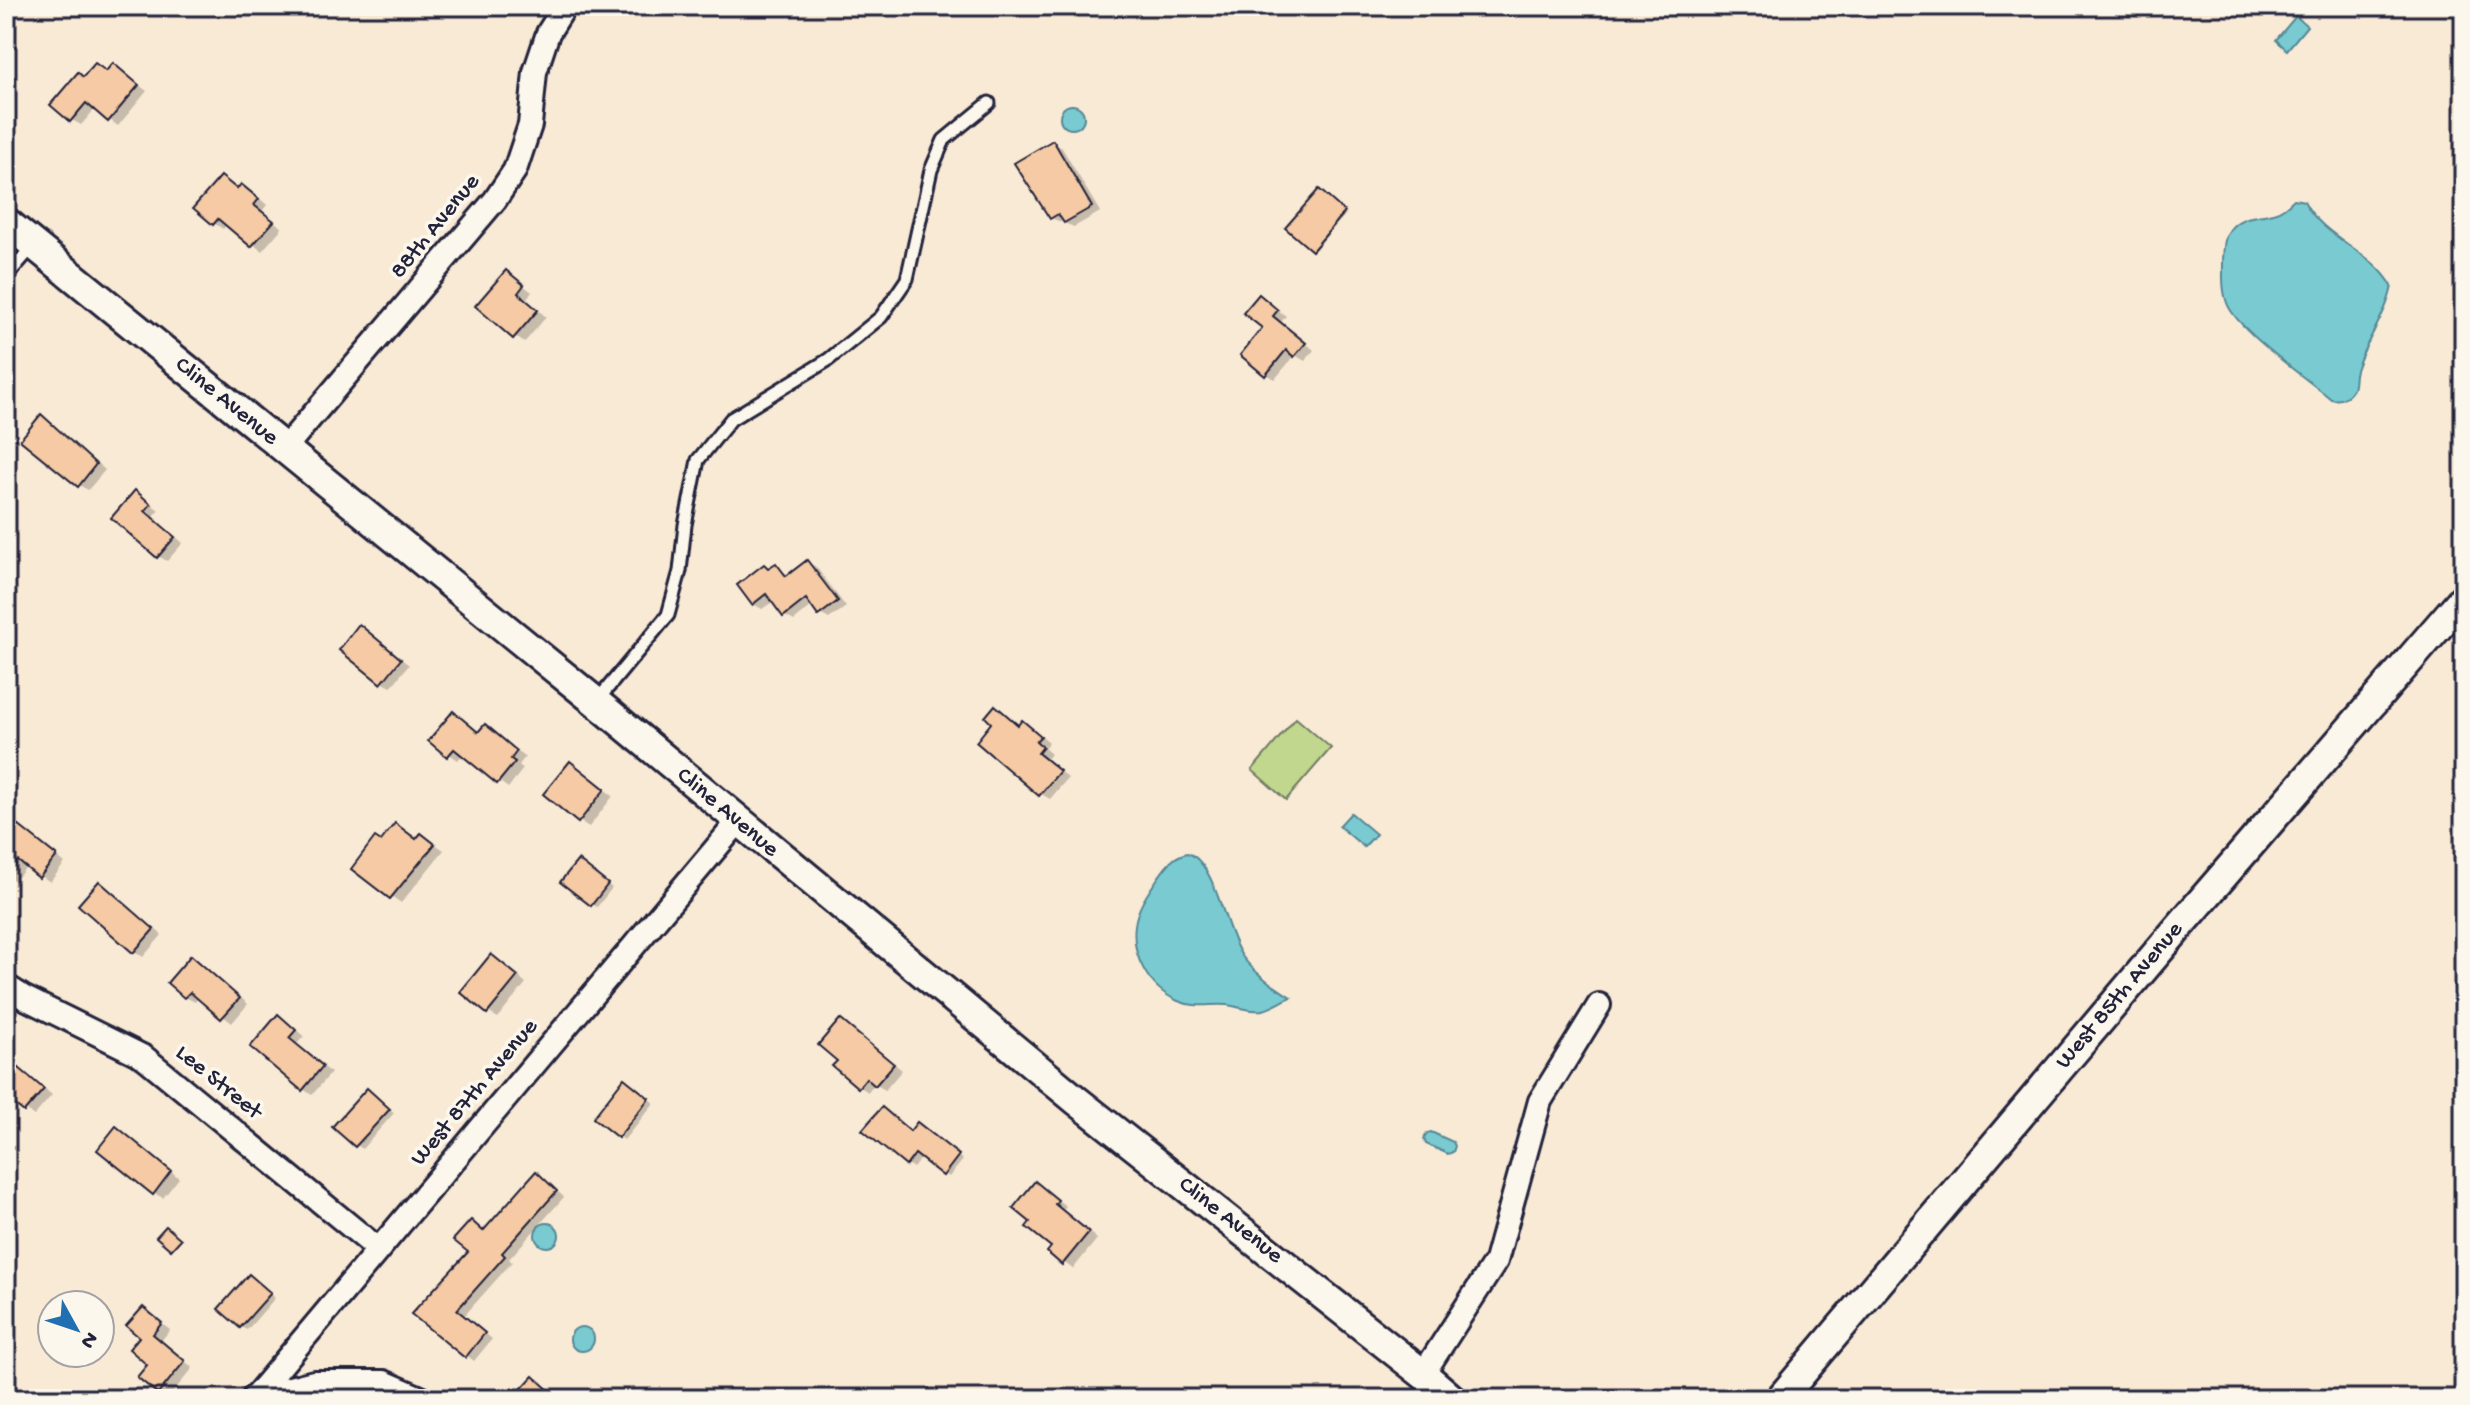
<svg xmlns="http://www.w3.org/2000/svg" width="2470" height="1405" viewBox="0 0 2470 1405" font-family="'Gochi Hand',sans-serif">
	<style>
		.green { fill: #c0d78d; stroke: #717c64; stroke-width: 2 }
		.water { fill: #79cbd1; stroke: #568795; stroke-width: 2 }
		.shadow { fill: #0003 }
		.building { fill: #f5caa4; stroke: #22223b; stroke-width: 2 }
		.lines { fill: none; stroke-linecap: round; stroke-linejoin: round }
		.service-casing { stroke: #22223b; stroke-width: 17 }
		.minor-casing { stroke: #22223b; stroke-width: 28 }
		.tertiary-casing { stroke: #22223b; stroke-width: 34 }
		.service { stroke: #fbf7ec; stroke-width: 11 }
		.minor { stroke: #fbf7ec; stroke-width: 22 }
		.tertiary { stroke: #fbf7ec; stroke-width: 28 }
		.labels { text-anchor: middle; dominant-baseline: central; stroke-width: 7; stroke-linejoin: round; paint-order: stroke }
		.street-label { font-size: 24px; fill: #22223b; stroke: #fbf7ec }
	</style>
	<rect width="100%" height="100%" fill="#f9ead6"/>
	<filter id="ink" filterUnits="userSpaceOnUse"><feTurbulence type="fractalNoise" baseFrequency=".0125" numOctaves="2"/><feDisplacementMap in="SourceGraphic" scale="16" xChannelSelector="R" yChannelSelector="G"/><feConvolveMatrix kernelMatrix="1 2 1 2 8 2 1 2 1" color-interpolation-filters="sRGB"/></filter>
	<g filter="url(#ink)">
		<path class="green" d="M 1296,718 L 1331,748 L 1286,800 L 1252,770 Z"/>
		<g class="water">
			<path d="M 2296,16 L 2307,26 L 2287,50 L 2276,40 Z"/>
			<circle cx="1072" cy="117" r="12"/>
			<path d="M 2294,199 L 2304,201 C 2323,239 2372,250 2392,286 C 2386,317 2365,341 2356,370 C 2354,376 2355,384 2353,389 C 2348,398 2339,401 2331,399 C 2307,379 2236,329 2227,303 C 2222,290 2223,274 2223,260 C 2224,247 2223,236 2233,226 C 2244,215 2259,217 2273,213 C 2282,211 2288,205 2294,199 Z"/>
			<path d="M 1351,813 L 1376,834 L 1364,847 L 1339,826 Z"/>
			<path d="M 1187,853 C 1215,860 1225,932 1242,956 C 1254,973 1273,986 1291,997 C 1282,1001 1272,1008 1263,1010 C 1251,1012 1237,1006 1226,1005 C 1209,1004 1194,1008 1178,1001 C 1149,988 1131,957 1135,925 C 1137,909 1147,894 1156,881 C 1165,868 1171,857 1187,853 Z"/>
			<path d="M 1431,1132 L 1453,1142 L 1455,1146 L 1453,1152 L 1448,1154 L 1426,1144 L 1424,1139 L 1427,1133 Z"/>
			<circle cx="547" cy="1235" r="12"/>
			<circle cx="582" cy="1339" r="12"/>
		</g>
		<g class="shadow">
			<path d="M 113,66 L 147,91 L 118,126 L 95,109 L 81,125 L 72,120 L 85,78 L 107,73 Z"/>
			<path d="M 1053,142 L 1062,148 L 1100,212 L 1074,227 L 1051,218 Z"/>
			<path d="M 222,178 L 238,190 L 242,186 L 251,191 L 267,205 L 262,211 L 282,228 L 262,251 L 227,224 L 223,229 L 214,223 Z"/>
			<path d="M 1319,192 L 1346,214 L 1315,250 L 1288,228 Z"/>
			<path d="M 507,273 L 532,292 L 526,299 L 546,317 L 524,343 L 478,306 Z"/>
			<path d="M 1259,296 L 1286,316 L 1281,322 L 1314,350 L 1305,361 L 1295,355 L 1275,379 L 1266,374 Z"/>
			<path d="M 41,417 L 50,422 L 105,470 L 88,490 L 79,485 Z"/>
			<path d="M 136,493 L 159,510 L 153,517 L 183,543 L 167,561 L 158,556 Z"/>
			<path d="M 807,562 L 816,567 L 846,607 L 829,619 L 820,614 L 813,605 L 794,621 L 784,615 L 774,601 L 762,609 L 753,604 L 770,570 L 776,565 L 789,576 Z"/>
			<path d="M 360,627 L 409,665 L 391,687 L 382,682 Z"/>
			<path d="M 1004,713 L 1019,726 L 1022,722 L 1032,728 L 1049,742 L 1044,748 L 1051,754 L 1046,760 L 1068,778 L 1050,799 L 1041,794 Z"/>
			<path d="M 485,726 L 525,757 L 519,765 L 523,769 L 508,788 L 463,754 L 458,760 L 431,741 L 479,733 Z"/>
			<path d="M 579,769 L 613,796 L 589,827 L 579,821 Z"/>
			<path d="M 23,829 L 65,863 L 50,882 L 27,866 L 15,881 L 6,875 L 6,834 Z"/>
			<path d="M 422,835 L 444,850 L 401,903 L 354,869 L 382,843 L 417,841 Z"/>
			<path d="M 584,866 L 612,888 L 597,907 L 592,904 Z"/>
			<path d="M 99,884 L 109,889 L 162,935 L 143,957 L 134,951 Z"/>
			<path d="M 192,958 L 201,963 L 248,1004 L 232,1023 L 199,997 L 195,1002 L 185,997 Z"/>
			<path d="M 501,962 L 526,983 L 498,1018 L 488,1012 Z"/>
			<path d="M 278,1016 L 304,1036 L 297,1044 L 331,1073 L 312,1095 L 303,1089 Z"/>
			<path d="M 841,1021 L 902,1070 L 885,1090 L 875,1084 L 868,1092 L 859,1086 L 840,1060 Z"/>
			<path d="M 6,1057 L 52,1095 L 34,1116 L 6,1095 Z"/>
			<path d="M 630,1084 L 654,1103 L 624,1140 L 619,1136 Z"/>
			<path d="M 373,1094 L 394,1113 L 362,1149 L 335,1127 Z"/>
			<path d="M 923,1128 L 963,1160 L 949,1177 L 922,1157 L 913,1168 L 864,1130 L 911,1133 Z"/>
			<path d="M 126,1134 L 179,1178 L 163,1198 L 154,1193 Z"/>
			<path d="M 536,1174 L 564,1197 L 509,1259 L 512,1262 L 464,1316 L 492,1339 L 474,1361 L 414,1314 L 471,1252 L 471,1223 L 484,1232 Z"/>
			<path d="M 1036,1184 L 1066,1206 L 1063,1210 L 1097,1239 L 1073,1269 L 1049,1252 L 1054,1247 Z"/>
			<path d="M 255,1280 L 275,1298 L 247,1330 L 241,1327 Z"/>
			<path d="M 143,1309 L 170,1330 L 161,1341 L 193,1368 L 168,1398 L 159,1392 L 142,1337 Z"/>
			<path d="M 571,1391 L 579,1395 L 583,1399 L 564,1399 Z"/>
		</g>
		<g class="building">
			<path d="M 95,63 L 106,71 L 113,63 L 139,85 L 108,122 L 86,103 L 70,122 L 50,105 L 78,72 L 83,77 Z"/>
			<path d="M 1053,140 L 1092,207 L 1064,223 L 1058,214 L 1050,219 L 1014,163 Z"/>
			<path d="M 221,176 L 237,189 L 241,184 L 259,199 L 254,205 L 274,221 L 251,247 L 218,219 L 213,225 L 193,208 Z"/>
			<path d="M 1319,189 L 1345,212 L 1312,251 L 1285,228 Z"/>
			<path d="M 506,270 L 524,285 L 518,293 L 538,310 L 513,339 L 475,306 Z"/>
			<path d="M 1259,294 L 1278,310 L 1273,316 L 1306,343 L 1294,357 L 1286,350 L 1265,376 L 1240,355 L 1262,328 L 1243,313 Z"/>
			<path d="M 41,414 L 96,464 L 78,487 L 20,440 Z"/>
			<path d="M 135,490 L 151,504 L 145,511 L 175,537 L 157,558 L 111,518 Z"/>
			<path d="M 807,560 L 838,601 L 818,616 L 806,599 L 783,617 L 766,594 L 752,605 L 737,585 L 764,564 L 768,568 L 776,563 L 786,576 Z"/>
			<path d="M 359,624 L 401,659 L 381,684 L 339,650 Z"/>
			<path d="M 995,705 L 1018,725 L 1022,720 L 1041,736 L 1036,741 L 1043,747 L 1038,753 L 1060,771 L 1039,796 L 976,742 L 991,723 L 985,717 Z"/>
			<path d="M 453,711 L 478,732 L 485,724 L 517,751 L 511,759 L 515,762 L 497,784 L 454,749 L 447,757 L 428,741 Z"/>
			<path d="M 570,761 L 605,789 L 578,823 L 543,794 Z"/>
			<path d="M 13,821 L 57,856 L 39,878 L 18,861 L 6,875 L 6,831 Z"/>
			<path d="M 395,823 L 416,839 L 421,833 L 435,844 L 390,899 L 351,869 L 375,837 L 381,841 Z"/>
			<path d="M 578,860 L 608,884 L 591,906 L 560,882 Z"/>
			<path d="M 99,881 L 154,929 L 133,953 L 78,905 Z"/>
			<path d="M 491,954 L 518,976 L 487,1014 L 460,992 Z"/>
			<path d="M 191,955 L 240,998 L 221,1019 L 190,992 L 184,998 L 167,983 Z"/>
			<path d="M 278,1014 L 296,1030 L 289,1038 L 323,1066 L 302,1091 L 250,1047 Z"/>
			<path d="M 840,1019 L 894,1064 L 875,1086 L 866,1078 L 858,1088 L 832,1066 L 837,1061 L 818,1045 Z"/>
			<path d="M 6,1057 L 44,1089 L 24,1112 L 6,1097 Z"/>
			<path d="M 624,1078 L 649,1098 L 618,1138 L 593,1118 Z"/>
			<path d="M 367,1088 L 390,1109 L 355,1147 L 332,1127 Z"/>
			<path d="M 882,1107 L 910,1131 L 917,1122 L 959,1155 L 943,1176 L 915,1154 L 906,1166 L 862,1130 Z"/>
			<path d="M 116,1126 L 171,1171 L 153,1195 L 97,1150 Z"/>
			<path d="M 536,1171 L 557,1191 L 502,1253 L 505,1256 L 457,1310 L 485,1333 L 465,1358 L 411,1314 L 468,1252 L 453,1240 L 471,1220 L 483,1231 Z"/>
			<path d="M 1035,1181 L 1058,1200 L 1055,1204 L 1089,1232 L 1062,1265 L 1047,1252 L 1051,1247 L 1026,1227 L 1030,1222 L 1013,1208 Z"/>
			<path d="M 166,1226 L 181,1239 L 171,1250 L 156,1237 Z"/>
			<path d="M 249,1274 L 271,1293 L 240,1328 L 218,1309 Z"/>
			<path d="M 143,1307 L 162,1323 L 153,1334 L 185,1361 L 158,1394 L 137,1377 L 147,1365 L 129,1349 L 139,1337 L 126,1326 Z"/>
			<path d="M 533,1376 L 559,1399 L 512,1399 Z"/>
		</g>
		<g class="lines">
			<defs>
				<g id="service">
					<path d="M 6,277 L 34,245"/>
					<path d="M 596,702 L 668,615 L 680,571 L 685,525 L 698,460 L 731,419 L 828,360 L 881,317 L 907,279 L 931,170 L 944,140 L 989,103"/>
				</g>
				<g id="minor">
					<path d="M 284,449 L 495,200 L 515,170 L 530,125 L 535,72 L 548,33 L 565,6"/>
					<path d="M 6,986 L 23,997 L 144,1057 L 378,1249"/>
					<path d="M 1423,1374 L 1496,1261 L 1540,1101 L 1599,1005"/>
					<path d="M 254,1397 L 314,1382 L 384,1382 L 423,1399"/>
					<path d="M 253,1399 L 738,822"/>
				</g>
				<g id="tertiary">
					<path d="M 6,222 L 596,702 L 1076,1100 L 1423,1374 L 1452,1399"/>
					<path d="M 1780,1399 L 2179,927 L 2464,597"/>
				</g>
			</defs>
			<use href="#service" class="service-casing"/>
			<use href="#minor" class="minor-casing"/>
			<use href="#tertiary" class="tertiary-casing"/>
			<use href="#service" class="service"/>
			<use href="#minor" class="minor"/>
			<use href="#tertiary" class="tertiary"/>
		</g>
	</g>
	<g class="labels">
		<g class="street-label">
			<text transform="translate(436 227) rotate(-51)">88th Avenue</text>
			<text transform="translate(226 402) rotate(39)">Cline Avenue</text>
			<text transform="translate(727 813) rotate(40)">Cline Avenue</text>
			<text transform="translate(2120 996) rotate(-50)">West 85th Avenue</text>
			<text transform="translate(218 1083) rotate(39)">Lee Street</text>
			<text transform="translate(475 1093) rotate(-50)">West 87th Avenue</text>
			<text transform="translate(1230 1221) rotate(38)">Cline Avenue</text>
		</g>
	</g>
	<rect width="2470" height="1405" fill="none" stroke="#fbf7ec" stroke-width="32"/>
	<rect x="16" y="16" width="2438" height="1373" fill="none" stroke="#22223b" stroke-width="3" filter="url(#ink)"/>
	<g transform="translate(76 1329) rotate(130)"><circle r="38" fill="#fbf7ec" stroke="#a4a2a5" stroke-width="2"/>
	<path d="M0-6L14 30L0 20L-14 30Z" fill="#1f6fb2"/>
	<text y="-12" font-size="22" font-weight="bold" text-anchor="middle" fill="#22223b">N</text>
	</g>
</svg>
